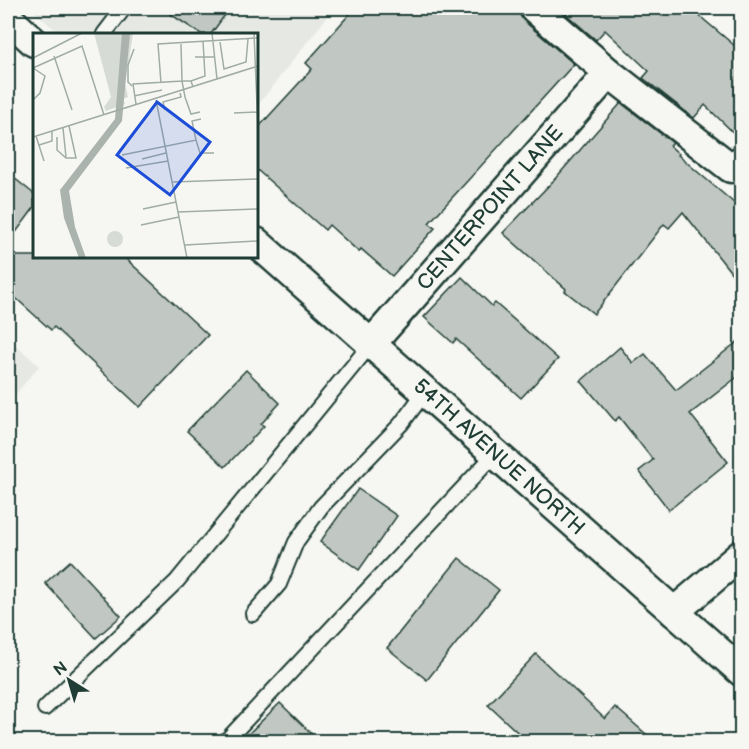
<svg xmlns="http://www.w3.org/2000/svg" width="749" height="749" viewBox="0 0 749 749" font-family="'Balsamiq Sans',sans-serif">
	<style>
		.built { fill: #e6e8e4 }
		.building { fill: #c1c8c3; stroke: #1f3d34; stroke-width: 1.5 }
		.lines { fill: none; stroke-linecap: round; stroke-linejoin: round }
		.lane-casing { stroke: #1f3d34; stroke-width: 18 }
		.street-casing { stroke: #1f3d34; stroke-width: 33 }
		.lane { stroke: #f6f6f2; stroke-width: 14 }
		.street { stroke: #f6f6f2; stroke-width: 28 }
		.labels { text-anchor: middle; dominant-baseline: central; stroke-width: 4.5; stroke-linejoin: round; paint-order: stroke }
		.street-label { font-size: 21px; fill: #1f3d34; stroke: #f6f6f2 }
		.inset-road { fill: none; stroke: #a0aca6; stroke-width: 1.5 }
		.view { fill: #1d4ed8; fill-opacity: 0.15; stroke: #1d4ed8; stroke-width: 3 }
		.inset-edge { fill: none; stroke: #1f3d34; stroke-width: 3 }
	</style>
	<rect width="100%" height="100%" fill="#f6f6f2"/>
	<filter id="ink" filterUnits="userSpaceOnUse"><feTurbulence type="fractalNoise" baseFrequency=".0167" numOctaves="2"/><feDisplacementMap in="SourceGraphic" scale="12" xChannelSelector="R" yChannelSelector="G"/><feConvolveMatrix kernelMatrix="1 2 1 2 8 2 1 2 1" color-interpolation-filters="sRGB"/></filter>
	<g filter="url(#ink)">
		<g class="built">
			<path d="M 30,8 L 334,8 L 257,106 L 256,34 L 60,34 Z"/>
			<path d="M 8,338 L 39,366 L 8,403 Z"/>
		</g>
		<g class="building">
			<path d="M 161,8 L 230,8 L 211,34 L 201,34 Z"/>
			<path d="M 355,8 L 518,8 L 523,20 L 574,64 L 429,223 L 435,228 L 392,276 L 361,249 L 359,252 L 329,225 L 325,230 L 256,169 L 256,130 L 312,69 L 306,63 Z"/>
			<path d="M 559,8 L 690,8 L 741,51 L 741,140 L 705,105 L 694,118 L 643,78 L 649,71 L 605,30 L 596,40 Z"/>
			<path d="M 621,103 L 673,143 L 670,146 L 679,154 L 678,155 L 741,209 L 741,285 L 683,212 L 669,228 L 664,224 L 594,314 L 565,291 L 566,289 L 503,233 L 554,180 Z"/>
			<path d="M 8,173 L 34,194 L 34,208 L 8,243 Z"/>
			<path d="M 8,256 L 123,256 L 208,335 L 140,407 L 54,327 L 51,330 L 8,291 Z"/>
			<path d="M 462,277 L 492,306 L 495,303 L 558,359 L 521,398 L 456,339 L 453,343 L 424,317 Z"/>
			<path d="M 741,339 L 741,374 L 690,414 L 728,462 L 669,510 L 639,471 L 653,460 L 619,417 L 615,421 L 581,381 L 620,347 L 633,363 L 645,354 L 676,390 Z"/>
			<path d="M 246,370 L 280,403 L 261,424 L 264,426 L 225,467 L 187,431 Z"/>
			<path d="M 358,489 L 397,516 L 359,570 L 320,542 Z"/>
			<path d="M 459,558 L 499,590 L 427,680 L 387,648 Z"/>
			<path d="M 70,561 L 121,616 L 96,638 L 45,583 Z"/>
			<path d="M 536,654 L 605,719 L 615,707 L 654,741 L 527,741 L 488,705 Z"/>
			<path d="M 280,703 L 319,741 L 241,741 Z"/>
		</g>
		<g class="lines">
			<defs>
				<g id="lane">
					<path d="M 104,34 L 124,8"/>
					<path d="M 253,614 L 279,584 L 296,542 L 321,507 L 401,424 L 425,392"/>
					<path d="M 45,708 L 177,581 L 371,344"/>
					<path d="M 225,742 L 495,454"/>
				</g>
				<g id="street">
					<path d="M 534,8 L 609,73"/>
					<path d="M 8,18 L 34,42"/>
					<path d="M 256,242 L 742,672"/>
					<path d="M 371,344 L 609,73 L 731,168 L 742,160"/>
					<path d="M 674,612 L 742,554"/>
				</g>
			</defs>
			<use href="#lane" class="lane-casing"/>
			<use href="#street" class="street-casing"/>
			<use href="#lane" class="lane"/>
			<use href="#street" class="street"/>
		</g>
	</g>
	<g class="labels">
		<g class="street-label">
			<text transform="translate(490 208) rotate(-49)">CENTERPOINT LANE</text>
			<text transform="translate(499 457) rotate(42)">54TH AVENUE NORTH</text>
		</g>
	</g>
	<g transform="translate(33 33)">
		<rect width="225" height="225" fill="#f6f6f2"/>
		<path d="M 61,0 L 100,0 L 92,51 L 95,64 L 90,66 L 92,71 L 73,78 L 71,74 L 78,64 ZM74 206a8 8 0 1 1 16 0a8 8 0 1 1-16 0Z" fill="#d6dbd6"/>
		<path d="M 89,0 L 97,0 L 89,88 L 36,158 L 42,194 L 53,225 L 46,225 L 31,185 L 27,157 L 82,86 Z" fill="#aab3ae"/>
		<path class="inset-road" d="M 179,0 L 184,46M 221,0 L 225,97M 187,9 L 191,36 L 213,29 L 215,6M 21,23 L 39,77M 162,24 L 181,24M 0,25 L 49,0M 0,35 L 49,13 L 71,82M 0,35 L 12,43 L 7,60 L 0,67M 158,48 L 149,48 L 152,64 L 158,81 L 167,79M 128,50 L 125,11 L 225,5M 99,53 L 95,49 L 95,32 L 101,16M 160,54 L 158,48 L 172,43 L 170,8M 101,63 L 129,57M 123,67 L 154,225M 103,71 L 100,51 L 149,48 L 148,11M 132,77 L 130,69 L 148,64 L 147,60M 201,80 L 224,79M 30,95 L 33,124M 3,103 L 11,128M 0,104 L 225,33M 24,104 L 24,117 L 33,125 L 43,125 L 36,93M 163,107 L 159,88 L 168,86M 6,112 L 19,108 L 19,98M 89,122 L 163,107 L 167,120 L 181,120M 109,126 L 133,120M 93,135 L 135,128M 140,149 L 225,146M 110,176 L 143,169M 145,179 L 225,176M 108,192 L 146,184M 152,212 L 225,208"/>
		<path class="view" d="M 124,69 L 177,109 L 137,162 L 84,122 Z"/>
		<rect width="225" height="225" class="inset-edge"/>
	</g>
	<rect width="749" height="749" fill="none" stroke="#f6f6f2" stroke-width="30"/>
	<rect x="15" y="15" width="719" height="719" fill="none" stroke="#1f3d34" stroke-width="2" filter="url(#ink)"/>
	<g transform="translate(69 680) rotate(323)" stroke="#f6f6f2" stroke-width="4.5" paint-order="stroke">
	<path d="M0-4.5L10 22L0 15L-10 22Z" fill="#1f3d34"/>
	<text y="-9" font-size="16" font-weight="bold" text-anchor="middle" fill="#1f3d34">N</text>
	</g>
</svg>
